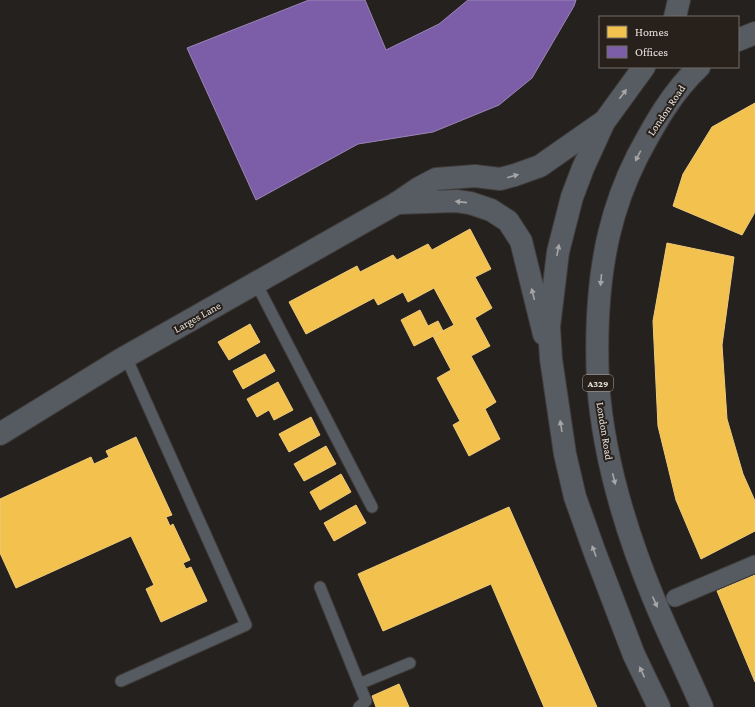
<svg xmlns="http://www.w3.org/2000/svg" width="755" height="707" viewBox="0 0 755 707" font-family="'Crimson Pro',serif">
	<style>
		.homes { fill: #f2c14e; stroke: #efcb7a }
		.offices { fill: #7b5ea7; stroke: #9c86b8 }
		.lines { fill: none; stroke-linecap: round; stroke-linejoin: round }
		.service-casing { stroke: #3f3c3a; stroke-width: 13 }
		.pedestrian-casing { stroke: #3f3c3a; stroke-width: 19 }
		.minor-casing { stroke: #3f3c3a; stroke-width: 24 }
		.primary-casing { stroke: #3f3c3a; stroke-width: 24 }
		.service { stroke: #565b62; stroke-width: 11 }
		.pedestrian { stroke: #565b62; stroke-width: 17 }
		.minor { stroke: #565b62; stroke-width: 22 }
		.primary { stroke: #575b62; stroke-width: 22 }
		.oneway { fill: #a7a6a7 }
		.labels { text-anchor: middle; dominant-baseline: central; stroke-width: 4; stroke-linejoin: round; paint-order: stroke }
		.shield { fill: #28211b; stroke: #aea9a4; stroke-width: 1 }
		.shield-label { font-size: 10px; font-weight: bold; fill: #e8e3df }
		.street-label { font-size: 11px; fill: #e8e3df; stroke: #28211b }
	</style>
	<rect width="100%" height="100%" fill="#25211e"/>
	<g class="homes">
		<path d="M 755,103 L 755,212 L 742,235 L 673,206 L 683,174 L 712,127 Z"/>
		<path d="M 470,229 L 491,269 L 475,277 L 492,308 L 475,318 L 490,346 L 471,356 L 496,402 L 485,409 L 500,439 L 469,456 L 453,425 L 460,421 L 437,378 L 451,370 L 433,336 L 454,325 L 434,288 L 408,302 L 403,292 L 378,305 L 374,298 L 306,334 L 289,302 L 357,266 L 360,272 L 393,255 L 397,260 L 428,244 L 432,250 Z"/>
		<path d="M 667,243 L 734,257 L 722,345 L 727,419 L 743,474 L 755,501 L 755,531 L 701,559 L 676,500 L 658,426 L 653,321 Z"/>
		<path d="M 420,310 L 428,326 L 438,321 L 443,331 L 414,346 L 401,320 Z"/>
		<path d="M 250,324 L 260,342 L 229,360 L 218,342 Z"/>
		<path d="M 265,354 L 275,371 L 243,389 L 233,371 Z"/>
		<path d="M 278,382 L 293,410 L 274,420 L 269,410 L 257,417 L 247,399 Z"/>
		<path d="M 311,417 L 320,435 L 289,452 L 279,434 Z"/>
		<path d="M 136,437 L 172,515 L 166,517 L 170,526 L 173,524 L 190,560 L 183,563 L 186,569 L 191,567 L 207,601 L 161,622 L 146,589 L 154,585 L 131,536 L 16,588 L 0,553 L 0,499 L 91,457 L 94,464 L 109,457 L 106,451 Z"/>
		<path d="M 326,446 L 336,464 L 304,481 L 294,464 Z"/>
		<path d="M 341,474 L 351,492 L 320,510 L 310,492 Z"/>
		<path d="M 356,505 L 366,523 L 334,541 L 324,523 Z"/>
		<path d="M 509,507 L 597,707 L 544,707 L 491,584 L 383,631 L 358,574 Z"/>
		<path d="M 755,575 L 755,682 L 717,591 Z"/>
		<path d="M 399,684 L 409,707 L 376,707 L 372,696 Z"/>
	</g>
	<path class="offices" d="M 309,0 L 365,0 L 386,50 L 439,24 L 468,0 L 576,0 L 574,6 L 532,78 L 499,105 L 433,132 L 358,144 L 256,200 L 187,48 Z"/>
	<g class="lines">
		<defs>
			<g id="service">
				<path d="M 256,283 L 372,507"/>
				<path d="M 320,587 L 366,701 L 359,707"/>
				<path d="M 121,681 L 246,625 L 126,357"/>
				<path d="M 359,684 L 410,663"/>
			</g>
			<path id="pedestrian" d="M 675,598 L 755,564"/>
			<path id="minor" d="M 0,434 L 120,360 L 397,203"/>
			<g id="primary">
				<path d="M 675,17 L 679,0"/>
				<path d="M 738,40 L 755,33"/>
				<path d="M 644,67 L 604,122 L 583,168 L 572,197 L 558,252 L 549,327 L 551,359 L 565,454 L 575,497 L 595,553 L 634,655 L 659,707"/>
				<path d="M 699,67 C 672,92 654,125 637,157 C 611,209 601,259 598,316 C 597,338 597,360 598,382 C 603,455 625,529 653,597 C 668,634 686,670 702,707"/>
				<path d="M 397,203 L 456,201 L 470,203 L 491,210 L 508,221 L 521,241 L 544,334"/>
				<path d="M 397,203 L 419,188 L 436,179 L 475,176 L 500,179 L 515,175 L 540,166 L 603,122"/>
			</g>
		</defs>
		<use href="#service" class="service-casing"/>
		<use href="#pedestrian" class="pedestrian-casing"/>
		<use href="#minor" class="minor-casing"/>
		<use href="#primary" class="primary-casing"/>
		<use href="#service" class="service"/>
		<use href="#pedestrian" class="pedestrian"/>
		<use href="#minor" class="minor"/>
		<use href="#primary" class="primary"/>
	</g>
	<defs><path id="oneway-solid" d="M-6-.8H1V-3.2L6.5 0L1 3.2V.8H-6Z"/></defs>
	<g class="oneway">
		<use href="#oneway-solid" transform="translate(623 94) rotate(-53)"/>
		<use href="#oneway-solid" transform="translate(638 156) rotate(117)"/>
		<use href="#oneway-solid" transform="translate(513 176) rotate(-16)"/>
		<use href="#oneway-solid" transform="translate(461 202) rotate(-174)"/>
		<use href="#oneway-solid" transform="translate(558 250) rotate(-79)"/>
		<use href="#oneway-solid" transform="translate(601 280) rotate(95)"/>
		<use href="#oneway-solid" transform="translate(533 294) rotate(-104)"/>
		<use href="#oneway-solid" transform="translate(561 426) rotate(-99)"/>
		<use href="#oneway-solid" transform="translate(614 479) rotate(76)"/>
		<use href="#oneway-solid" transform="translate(594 551) rotate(-110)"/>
		<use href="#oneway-solid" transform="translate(655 602) rotate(66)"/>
		<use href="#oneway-solid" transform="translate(642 672) rotate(-115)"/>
	</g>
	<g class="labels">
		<rect class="shield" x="583" y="375" width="30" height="16" rx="3"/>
		<g class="shield-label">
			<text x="598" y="383">A329</text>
		</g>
		<g class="street-label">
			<text transform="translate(666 110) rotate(-56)">London Road</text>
			<text transform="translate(197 317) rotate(-29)">Larges Lane</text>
			<text transform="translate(605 431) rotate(81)">London Road</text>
		</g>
	</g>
	<rect x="599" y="16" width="140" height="52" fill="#28211b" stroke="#756f69"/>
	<rect x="607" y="26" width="20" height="12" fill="#f2c14e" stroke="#756f69"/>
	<text x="635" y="36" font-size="12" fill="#e8e3df">Homes</text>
	<rect x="607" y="46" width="20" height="12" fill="#7b5ea7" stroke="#756f69"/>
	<text x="635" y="56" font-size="12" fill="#e8e3df">Offices</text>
</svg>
